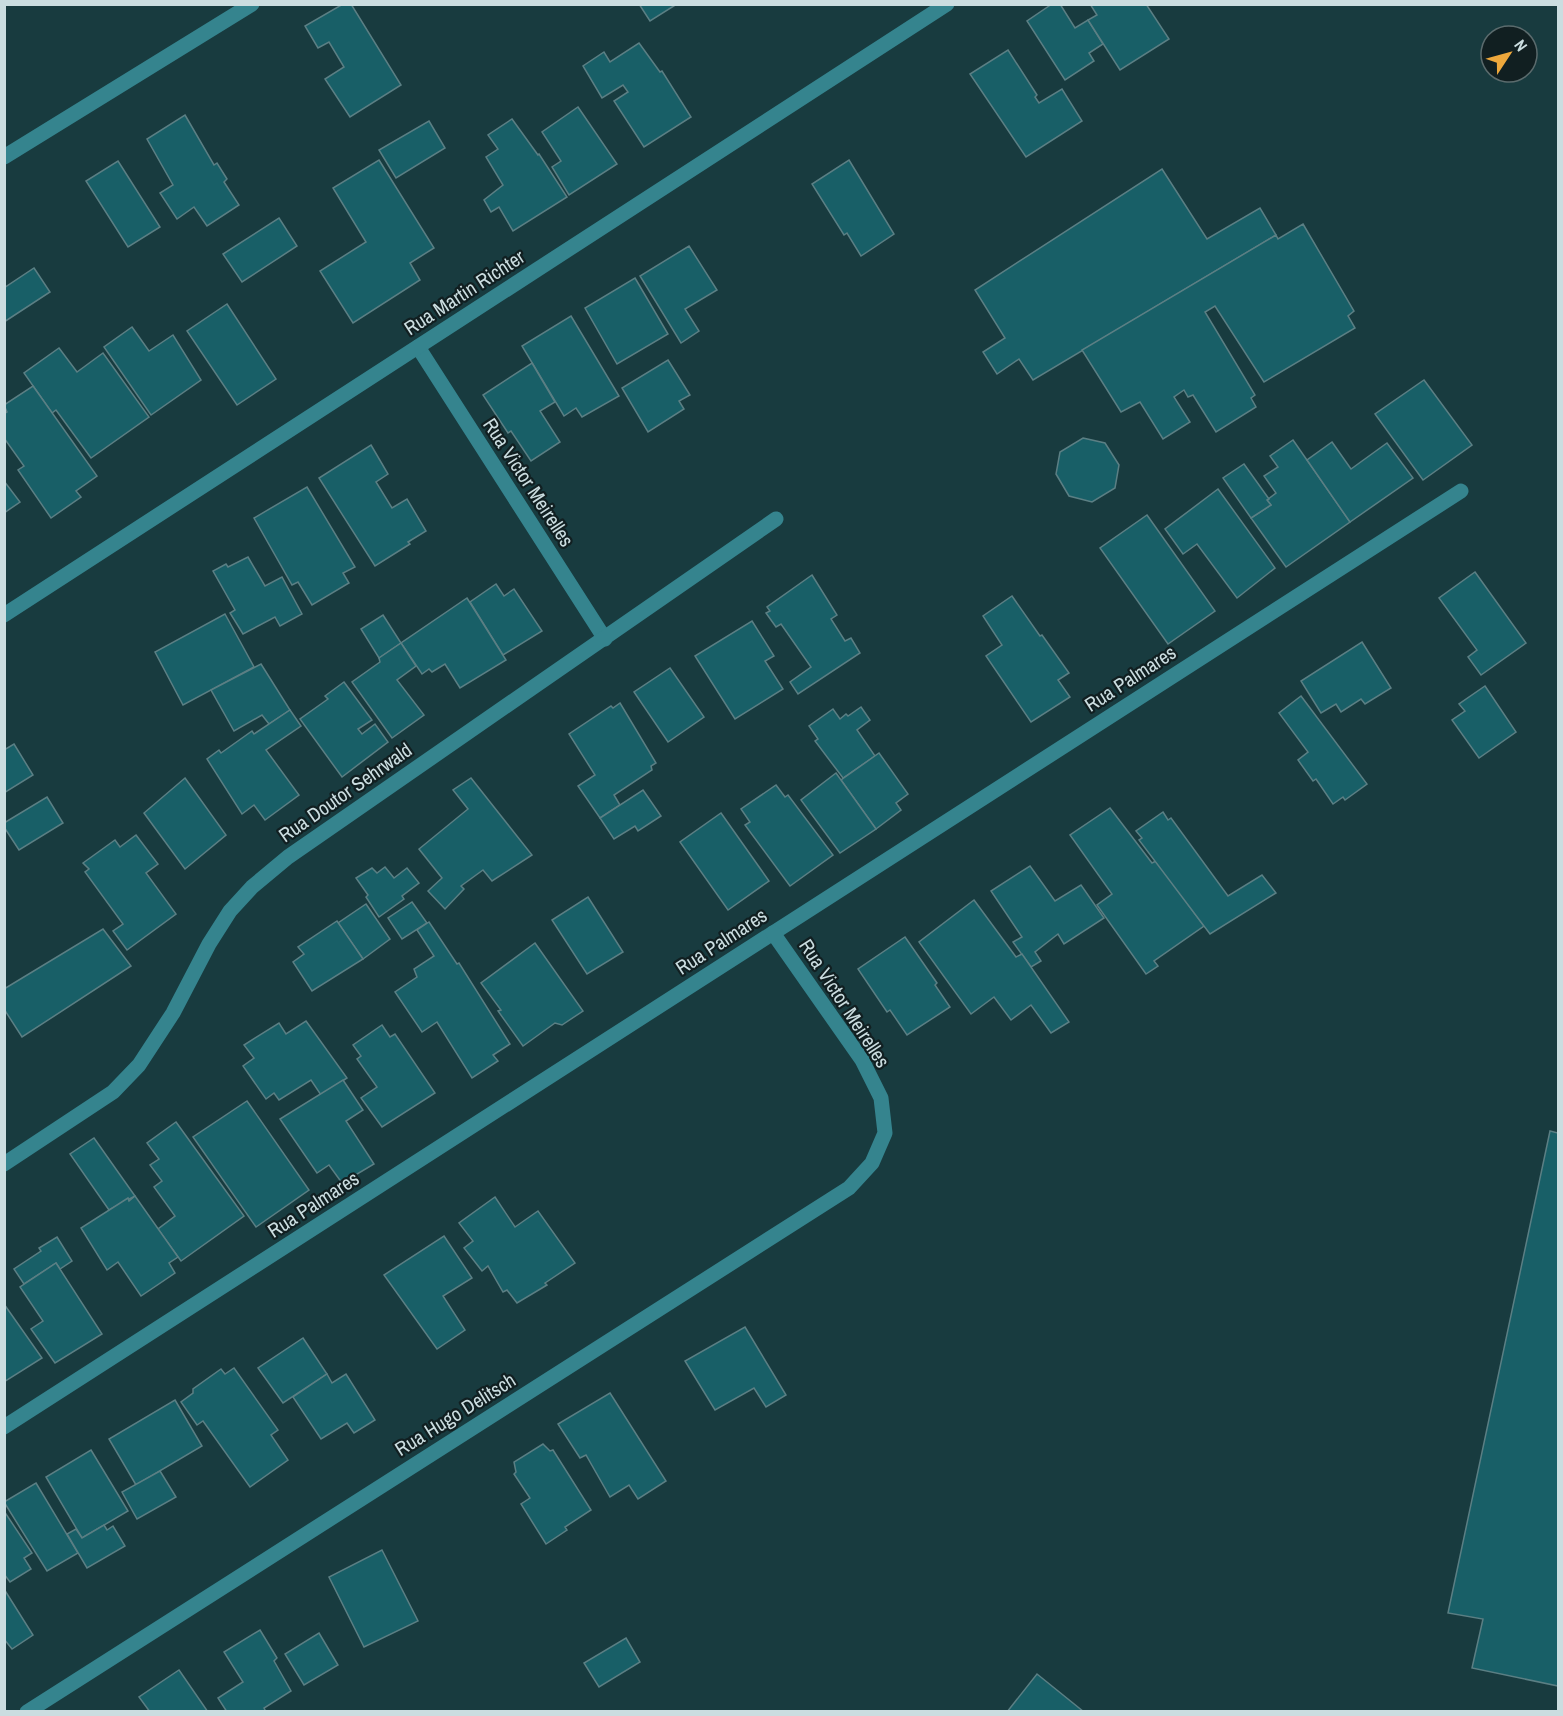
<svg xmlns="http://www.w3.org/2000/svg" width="1563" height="1716" viewBox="0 0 1563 1716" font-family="'Archivo Narrow',sans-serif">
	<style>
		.building { fill: #185f67; stroke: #5b7f84; stroke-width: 1.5 }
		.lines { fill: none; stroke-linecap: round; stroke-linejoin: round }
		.minor { stroke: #35848e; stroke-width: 15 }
		.labels { text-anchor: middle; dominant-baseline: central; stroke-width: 4.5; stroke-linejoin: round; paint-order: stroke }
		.street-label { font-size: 20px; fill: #cbdde0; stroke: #111f21 }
	</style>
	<rect width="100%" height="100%" fill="#183b3f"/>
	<g class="building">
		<path d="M 343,4 L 351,4 L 401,85 L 350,117 L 325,79 L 344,67 L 329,42 L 318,48 L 305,26 Z"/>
		<path d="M 639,4 L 677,4 L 650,21 Z"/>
		<path d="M 1052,4 L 1060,4 L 1075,28 L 1088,20 L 1103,44 L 1089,53 L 1094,61 L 1065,80 L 1027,21 Z"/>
		<path d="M 1090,4 L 1146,4 L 1169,39 L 1120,70 L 1088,20 L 1097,15 Z"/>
		<path d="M 639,43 L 660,72 L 662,71 L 691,117 L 644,147 L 614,101 L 628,92 L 623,85 L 602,98 L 583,66 L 604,52 L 610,62 Z"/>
		<path d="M 1008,50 L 1037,95 L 1035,97 L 1039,103 L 1062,89 L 1082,121 L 1026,157 L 970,74 Z"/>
		<path d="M 578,107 L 617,164 L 569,195 L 552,167 L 561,161 L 542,132 Z"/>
		<path d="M 185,115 L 214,165 L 217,163 L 227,179 L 224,182 L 239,205 L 207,226 L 194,207 L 177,219 L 160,193 L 173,185 L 147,139 Z"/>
		<path d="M 512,119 L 538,155 L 539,154 L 567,197 L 513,231 L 499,207 L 491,212 L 484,200 L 503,185 L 486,157 L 498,149 L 488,135 Z"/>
		<path d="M 429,121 L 445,148 L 396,178 L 379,150 Z"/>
		<path d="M 379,160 L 434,248 L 410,263 L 420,280 L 353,323 L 320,271 L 366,242 L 333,188 Z"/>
		<path d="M 849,160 L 894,234 L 861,256 L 847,233 L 844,235 L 812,184 Z"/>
		<path d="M 118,161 L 160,227 L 128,247 L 86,181 Z"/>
		<path d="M 1162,169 L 1207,239 L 1260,208 L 1276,235 L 1033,380 L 1019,359 L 997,374 L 983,352 L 1005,338 L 975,290 Z"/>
		<path d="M 279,218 L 297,246 L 242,282 L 223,254 Z"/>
		<path d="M 1303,224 L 1354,311 L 1348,316 L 1355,328 L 1264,382 L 1215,306 L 1205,312 L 1255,395 L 1251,398 L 1256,407 L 1216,432 L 1193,395 L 1188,397 L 1184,390 L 1174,397 L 1190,422 L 1163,439 L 1140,402 L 1121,412 L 1082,350 L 1276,235 L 1278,239 Z"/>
		<path d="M 689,246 L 717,290 L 685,309 L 699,331 L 681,343 L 640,276 Z"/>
		<path d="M 34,268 L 50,292 L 4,322 L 4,288 Z"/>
		<path d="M 635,278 L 668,334 L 617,364 L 585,308 Z"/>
		<path d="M 227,304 L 276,379 L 237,405 L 187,331 Z"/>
		<path d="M 571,316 L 619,396 L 582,417 L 576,408 L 564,416 L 522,346 Z"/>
		<path d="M 132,327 L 149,351 L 173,335 L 201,380 L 151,415 L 104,347 Z"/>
		<path d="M 59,348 L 77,372 L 103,353 L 149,417 L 91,458 L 56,410 L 52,413 L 24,373 Z"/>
		<path d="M 668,360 L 690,395 L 679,401 L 684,409 L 648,432 L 622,388 Z"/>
		<path d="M 532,363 L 555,402 L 540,411 L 560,442 L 531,461 L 511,431 L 508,433 L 483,395 Z"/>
		<path d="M 1424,380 L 1472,445 L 1423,480 L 1375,414 Z"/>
		<path d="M 33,386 L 97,476 L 76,491 L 81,497 L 51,518 L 18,470 L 24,466 L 4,438 L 4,414 L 7,412 L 4,405 Z"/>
		<path d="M 1083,438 L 1105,443 L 1119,465 L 1115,488 L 1092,502 L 1069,496 L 1056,474 L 1060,452 Z"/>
		<path d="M 1293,440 L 1350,522 L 1286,567 L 1251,518 L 1271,505 L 1267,500 L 1276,493 L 1264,476 L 1278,467 L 1270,456 Z"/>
		<path d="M 1332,442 L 1351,469 L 1387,443 L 1413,478 L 1350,522 L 1307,460 Z"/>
		<path d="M 371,445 L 388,474 L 376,482 L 392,508 L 407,499 L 426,531 L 408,542 L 410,544 L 375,566 L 319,478 Z"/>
		<path d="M 1244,464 L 1269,499 L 1267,500 L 1271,505 L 1251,518 L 1223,478 Z"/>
		<path d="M 4,481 L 20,502 L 4,513 Z"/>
		<path d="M 307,487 L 355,567 L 343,573 L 349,583 L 312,605 L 298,582 L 292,585 L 254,518 Z"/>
		<path d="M 1218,489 L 1275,568 L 1237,598 L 1197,544 L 1183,554 L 1165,529 Z"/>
		<path d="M 1147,515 L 1215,611 L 1168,644 L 1100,548 Z"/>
		<path d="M 248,557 L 265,586 L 282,577 L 302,614 L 280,626 L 275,617 L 243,634 L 230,613 L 235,610 L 213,571 L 226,564 L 228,567 Z"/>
		<path d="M 1475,572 L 1526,643 L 1481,675 L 1468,657 L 1477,650 L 1439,598 Z"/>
		<path d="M 812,575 L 837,615 L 831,619 L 845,641 L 851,638 L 860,653 L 798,694 L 790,682 L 811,667 L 781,624 L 776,627 L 766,613 L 770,611 L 767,607 Z"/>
		<path d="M 496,584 L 504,596 L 514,589 L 542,631 L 503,655 L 470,602 Z"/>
		<path d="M 1012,596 L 1040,636 L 1042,635 L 1069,673 L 1058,680 L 1070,697 L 1031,722 L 986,656 L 1002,645 L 983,616 Z"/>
		<path d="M 467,598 L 506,660 L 460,688 L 445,664 L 432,672 L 429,669 L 422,674 L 401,643 Z"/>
		<path d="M 225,614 L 254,667 L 183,705 L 155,652 Z"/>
		<path d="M 383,615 L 401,643 L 379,658 L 361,629 Z"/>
		<path d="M 752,621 L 774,656 L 765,661 L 783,689 L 735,719 L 695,656 Z"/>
		<path d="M 1362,642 L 1391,688 L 1365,704 L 1361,699 L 1341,712 L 1336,704 L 1321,713 L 1301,681 Z"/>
		<path d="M 401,643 L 416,666 L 397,680 L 424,715 L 392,738 L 352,682 L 380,662 L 379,658 Z"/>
		<path d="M 261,664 L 290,710 L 269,724 L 262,715 L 234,731 L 211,690 Z"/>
		<path d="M 670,668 L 704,717 L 668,742 L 634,692 Z"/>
		<path d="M 344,682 L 372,720 L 358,729 L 362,734 L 375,724 L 388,742 L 342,777 L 300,719 L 328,699 L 325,696 Z"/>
		<path d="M 1485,686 L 1516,732 L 1479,758 L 1452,720 L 1465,711 L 1459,704 Z"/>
		<path d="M 1301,696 L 1367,784 L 1345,800 L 1343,797 L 1333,804 L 1316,779 L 1313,781 L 1298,760 L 1308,752 L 1279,713 Z"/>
		<path d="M 620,703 L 656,763 L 651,766 L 652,770 L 614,795 L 620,805 L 600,818 L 578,786 L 595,775 L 569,734 L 611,706 L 613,708 Z"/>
		<path d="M 861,707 L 870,720 L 857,730 L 875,756 L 843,778 L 815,741 L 818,739 L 809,726 L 833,709 L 840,719 L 846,714 L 848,716 Z"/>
		<path d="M 290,710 L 301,726 L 266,750 L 299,795 L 265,820 L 254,805 L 242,814 L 207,759 L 219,750 L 221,753 L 252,731 L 254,734 Z"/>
		<path d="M 14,744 L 33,775 L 4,793 L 4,750 Z"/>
		<path d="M 879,753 L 908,794 L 896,803 L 901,810 L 876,829 L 841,780 Z"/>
		<path d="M 836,773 L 876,829 L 840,853 L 801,800 Z"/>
		<path d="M 185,778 L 226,835 L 185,869 L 144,813 Z"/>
		<path d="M 471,778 L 532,855 L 492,881 L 483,870 L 461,886 L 464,889 L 445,909 L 428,891 L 442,878 L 419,849 L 468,809 L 453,790 Z"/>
		<path d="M 776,785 L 785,797 L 788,795 L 833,855 L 790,886 L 745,825 L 750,822 L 741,809 Z"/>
		<path d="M 643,790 L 661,816 L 638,831 L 635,826 L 614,839 L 600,818 Z"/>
		<path d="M 47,797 L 63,823 L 19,850 L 4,827 L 4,823 Z"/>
		<path d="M 1110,808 L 1152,863 L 1156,861 L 1204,926 L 1154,961 L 1158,966 L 1146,974 L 1097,905 L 1112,894 L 1070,835 Z"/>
		<path d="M 1163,812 L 1168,820 L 1171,818 L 1228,896 L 1262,875 L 1276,893 L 1210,934 L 1139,840 L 1142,838 L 1136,831 Z"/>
		<path d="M 721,813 L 769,881 L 728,910 L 680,842 Z"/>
		<path d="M 136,835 L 158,864 L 146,873 L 176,914 L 127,950 L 113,931 L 123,924 L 85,872 L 89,869 L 83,863 L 115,840 L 120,847 Z"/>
		<path d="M 1030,866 L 1055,901 L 1081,885 L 1104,918 L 1064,944 L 1058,934 L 1035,952 L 1041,961 L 1031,967 L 1013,942 L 1022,937 L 991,891 Z"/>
		<path d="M 385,867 L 394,878 L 407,868 L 419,883 L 402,896 L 404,899 L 379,917 L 366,897 L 368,895 L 356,878 L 372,868 L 377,873 Z"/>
		<path d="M 588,897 L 623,952 L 587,974 L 552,920 Z"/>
		<path d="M 974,900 L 1016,957 L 1022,954 L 1069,1022 L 1051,1033 L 1031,1005 L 1011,1020 L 994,997 L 971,1014 L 919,942 Z"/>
		<path d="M 412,902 L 427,923 L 402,939 L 388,918 Z"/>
		<path d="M 366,904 L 390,939 L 363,959 L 338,923 Z"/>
		<path d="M 337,921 L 363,959 L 312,991 L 293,962 L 304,954 L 298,947 Z"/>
		<path d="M 429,922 L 457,964 L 459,963 L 510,1044 L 493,1055 L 498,1061 L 472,1078 L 437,1022 L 422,1032 L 395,992 L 417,977 L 414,969 L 434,956 L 417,930 Z"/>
		<path d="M 103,929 L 131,966 L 22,1037 L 4,1009 L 4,989 Z"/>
		<path d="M 905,937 L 937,983 L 935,985 L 950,1007 L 907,1035 L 890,1010 L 887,1012 L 858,969 Z"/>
		<path d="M 535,943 L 583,1011 L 562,1025 L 555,1023 L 523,1046 L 498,1011 L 501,1010 L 481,983 Z"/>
		<path d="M 306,1021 L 347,1078 L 321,1095 L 311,1080 L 279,1100 L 274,1093 L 266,1099 L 243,1066 L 254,1058 L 244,1045 L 279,1023 L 286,1034 Z"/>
		<path d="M 382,1025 L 390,1037 L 395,1034 L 435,1093 L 382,1127 L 361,1098 L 377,1087 L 357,1059 L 361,1056 L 353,1045 Z"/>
		<path d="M 343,1080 L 363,1110 L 346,1121 L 374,1164 L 342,1183 L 329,1165 L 317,1173 L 280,1119 Z"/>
		<path d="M 247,1101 L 309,1190 L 256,1227 L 193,1137 Z"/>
		<path d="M 176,1122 L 244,1216 L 181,1261 L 158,1229 L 175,1216 L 154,1187 L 162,1181 L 150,1165 L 159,1159 L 147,1143 Z"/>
		<path d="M 1550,1131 L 1558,1133 L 1558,1686 L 1472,1668 L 1483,1619 L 1448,1613 Z"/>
		<path d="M 94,1138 L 135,1196 L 109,1210 L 70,1154 Z"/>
		<path d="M 135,1196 L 178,1257 L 169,1263 L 175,1273 L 141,1296 L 118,1262 L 107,1270 L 81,1228 L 128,1198 L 129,1201 Z"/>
		<path d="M 495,1197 L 515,1227 L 538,1211 L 575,1263 L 545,1283 L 547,1285 L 517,1303 L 507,1290 L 503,1292 L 488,1266 L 482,1271 L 464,1248 L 473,1241 L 459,1223 Z"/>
		<path d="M 444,1236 L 472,1278 L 443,1296 L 465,1330 L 437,1349 L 384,1275 Z"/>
		<path d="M 57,1237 L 72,1261 L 60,1269 L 56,1263 L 24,1284 L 14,1269 L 41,1251 L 39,1248 Z"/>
		<path d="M 56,1263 L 102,1334 L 55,1363 L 31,1329 L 43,1321 L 20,1287 Z"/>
		<path d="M 4,1304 L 42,1358 L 4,1382 Z"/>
		<path d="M 745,1327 L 786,1395 L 766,1407 L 754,1388 L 715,1410 L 685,1361 Z"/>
		<path d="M 303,1338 L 327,1374 L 283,1403 L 258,1368 Z"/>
		<path d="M 234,1368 L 278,1430 L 271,1435 L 288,1460 L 250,1487 L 203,1421 L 197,1425 L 181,1402 L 193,1393 L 193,1389 L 221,1369 L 225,1374 Z"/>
		<path d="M 327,1374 L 332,1383 L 346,1374 L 375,1420 L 354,1433 L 347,1423 L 321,1439 L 293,1397 Z"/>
		<path d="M 610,1393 L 666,1481 L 638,1499 L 629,1485 L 610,1497 L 586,1455 L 580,1458 L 558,1424 Z"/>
		<path d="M 175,1400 L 202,1446 L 136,1485 L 109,1439 Z"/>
		<path d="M 543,1444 L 550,1451 L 553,1450 L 591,1510 L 565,1527 L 567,1530 L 546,1544 L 521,1504 L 530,1498 L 514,1474 L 516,1472 L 514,1462 Z"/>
		<path d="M 91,1450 L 128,1511 L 82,1538 L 46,1477 Z"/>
		<path d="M 160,1471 L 176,1497 L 137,1519 L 122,1492 Z"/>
		<path d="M 36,1483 L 78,1553 L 47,1571 L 4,1502 Z"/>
		<path d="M 4,1511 L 32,1553 L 24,1558 L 31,1569 L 10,1582 L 4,1574 Z"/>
		<path d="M 104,1525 L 107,1530 L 113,1526 L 125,1546 L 87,1568 L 67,1534 L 76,1529 L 82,1538 Z"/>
		<path d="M 382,1550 L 418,1621 L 364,1647 L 329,1577 Z"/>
		<path d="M 4,1589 L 33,1635 L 12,1649 L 4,1639 Z"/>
		<path d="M 260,1630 L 277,1658 L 274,1661 L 291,1691 L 264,1708 L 266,1712 L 227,1712 L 218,1698 L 243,1682 L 224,1652 Z"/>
		<path d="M 319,1633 L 338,1665 L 304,1685 L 285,1654 Z"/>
		<path d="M 626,1638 L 640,1662 L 599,1687 L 584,1663 Z"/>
		<path d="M 179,1670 L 208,1712 L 150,1712 L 139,1697 Z"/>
		<path d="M 1037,1674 L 1084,1712 L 1007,1712 Z"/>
	</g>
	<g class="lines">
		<g class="minor">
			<path d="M 4,157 L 252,4"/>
			<path d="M 418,347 L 605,639"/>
			<path d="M 4,615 L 947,4"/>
			<path d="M 4,1164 L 113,1092 L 139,1065 L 173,1013 L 209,944 L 230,911 L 252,887 L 288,857 L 776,519"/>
			<path d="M 4,1427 L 1461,491"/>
			<path d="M 27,1712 L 849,1188 L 872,1163 L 885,1133 L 881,1098 L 862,1060 L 773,933"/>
		</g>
	</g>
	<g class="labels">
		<g class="street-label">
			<text transform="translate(464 292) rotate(-33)">Rua Martin Richter</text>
			<text transform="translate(529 482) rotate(57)">Rua Victor Meirelles</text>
			<text transform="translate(1130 678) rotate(-33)">Rua Palmares</text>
			<text transform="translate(345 792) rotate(-35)">Rua Doutor Sehrwald</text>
			<text transform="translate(721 941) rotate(-33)">Rua Palmares</text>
			<text transform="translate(845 1003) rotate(57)">Rua Victor Meirelles</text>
			<text transform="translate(313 1204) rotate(-33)">Rua Palmares</text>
			<text transform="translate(455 1414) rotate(-32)">Rua Hugo Delitsch</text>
		</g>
	</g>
	<rect width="1563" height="1716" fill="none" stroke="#cbdde0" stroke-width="12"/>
	<g transform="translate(1509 54) rotate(54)"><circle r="28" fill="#111f21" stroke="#5b6b6d" stroke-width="1.5"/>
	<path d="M0-4.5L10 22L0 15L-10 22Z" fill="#eea83c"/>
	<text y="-9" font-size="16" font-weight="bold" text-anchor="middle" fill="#cbdde0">N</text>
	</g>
</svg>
